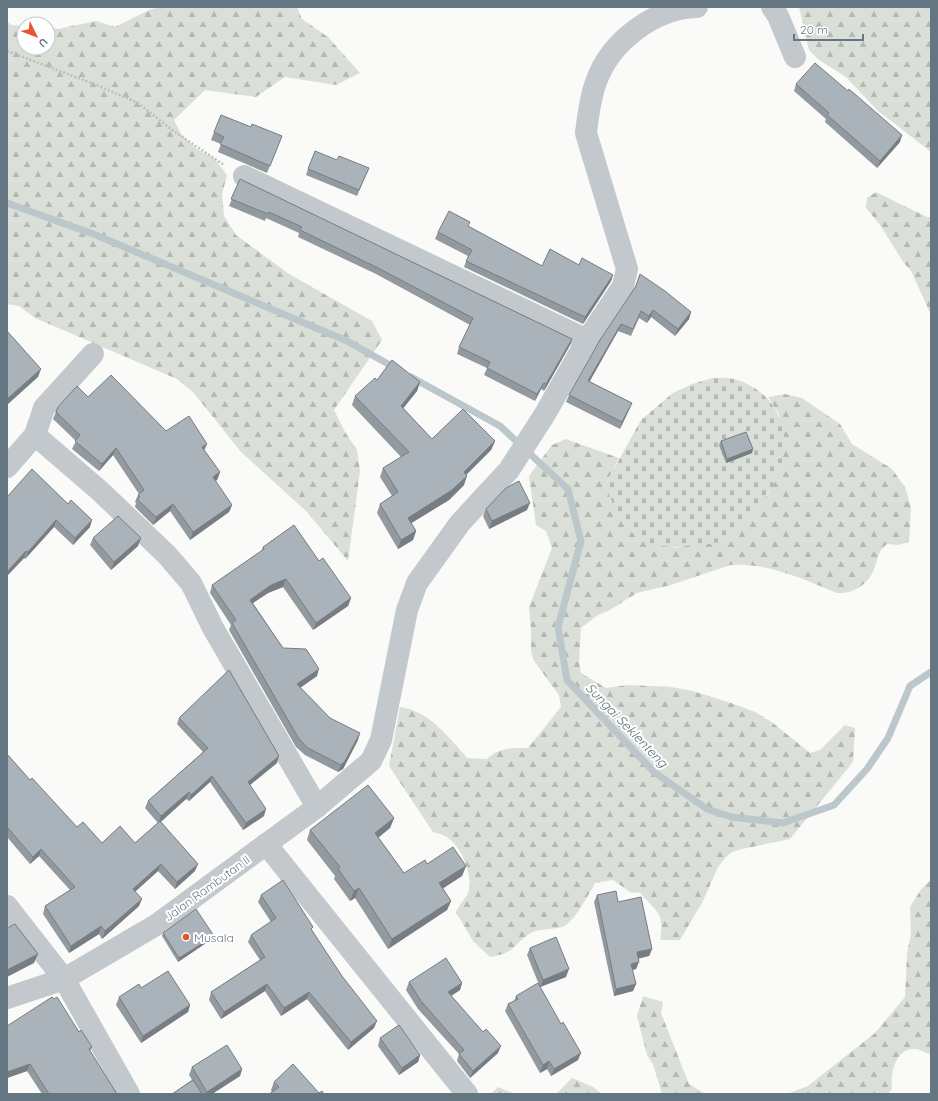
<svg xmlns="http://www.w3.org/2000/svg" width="938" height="1101" viewBox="0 0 938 1101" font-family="Quicksand,sans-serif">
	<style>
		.forest { fill: url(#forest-firs) }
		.cemetery { fill: url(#cemetery-stones) }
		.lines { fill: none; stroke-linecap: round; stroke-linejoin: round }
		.stream { stroke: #bbc7cb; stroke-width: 7 }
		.path { stroke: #bbbfc2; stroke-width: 2.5; stroke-dasharray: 2 2; stroke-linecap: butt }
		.minor { stroke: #c3c8cc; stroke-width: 22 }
		.wall { fill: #929a9f }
		.shaded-wall { fill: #777d82 }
		.building { fill: #aab3b9; stroke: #777d82 }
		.poi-dot { fill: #e4572e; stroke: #fff; stroke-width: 1.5 }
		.labels { text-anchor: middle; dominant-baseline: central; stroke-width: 4; stroke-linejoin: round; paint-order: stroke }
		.street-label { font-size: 12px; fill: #657683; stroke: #fff }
		.poi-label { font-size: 12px; fill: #657683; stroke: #fff; text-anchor: start }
		.water-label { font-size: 13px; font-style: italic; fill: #60757c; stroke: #fff }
	</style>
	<defs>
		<pattern id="forest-firs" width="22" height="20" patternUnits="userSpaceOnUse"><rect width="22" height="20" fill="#dadfd7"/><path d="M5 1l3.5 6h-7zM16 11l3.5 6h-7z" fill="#b4b9b4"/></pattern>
		<pattern id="cemetery-stones" width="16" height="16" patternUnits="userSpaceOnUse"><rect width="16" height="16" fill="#dadfd7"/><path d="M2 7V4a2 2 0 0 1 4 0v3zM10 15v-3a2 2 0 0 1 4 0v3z" fill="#b4b9b4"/></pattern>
	</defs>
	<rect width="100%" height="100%" fill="#fafaf8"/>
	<g class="forest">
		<path d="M 160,7 L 297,7 L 302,19 L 328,37 L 360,73 L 336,85 L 285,77 L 256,97 L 205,90 L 174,120 L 181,134 L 197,149 L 215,159 L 227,175 L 222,194 L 224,216 L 236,235 L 289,274 L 372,321 L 382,340 L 334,410 L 345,432 L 357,450 L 360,471 L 348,561 L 306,511 L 241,452 L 193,392 L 177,379 L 35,318 L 19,306 L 7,304 L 7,22 L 12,25 L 24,26 L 24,48 L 48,48 L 48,28 L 58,29 L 96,21 L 115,27 L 149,10 Z"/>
		<path d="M 799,7 L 931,7 L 931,152 L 877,110 L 846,77 L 819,60 L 809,50 Z"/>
		<path d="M 876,192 L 927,217 L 931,217 L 931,315 L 911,271 L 904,263 L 880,225 L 866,208 L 867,198 Z"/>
		<path d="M 785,394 L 802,398 L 840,424 L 852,444 L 892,469 L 905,487 L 911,507 L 909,542 L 898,545 L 887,544 C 877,552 879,557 874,569 C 868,585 853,594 837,593 C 803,579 767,562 730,565 L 671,585 L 637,593 L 608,611 L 598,615 L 581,628 L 579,662 L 581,673 L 606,688 L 628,685 L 671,687 L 693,691 L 734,704 L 755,712 L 773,723 L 810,753 L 820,750 L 845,725 L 855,728 L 853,762 L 790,839 L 742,849 L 732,852 L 724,859 L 718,867 L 703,901 L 680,940 L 660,940 C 665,913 657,912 640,893 L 630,892 L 613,880 L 595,883 C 589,894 573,924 562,927 C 551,930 538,928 529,934 C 510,948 516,952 490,957 L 473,941 L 456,912 C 459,905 466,898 468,893 C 474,876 461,844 445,836 C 442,834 437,833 433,832 L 389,766 L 400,707 C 429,711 449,737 467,758 L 487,759 C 500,747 512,748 528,748 L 561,707 L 559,695 L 534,661 L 531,651 L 531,629 L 529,607 L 552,548 L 546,531 L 536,525 L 529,476 L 552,445 L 566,439 L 619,458 L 605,485 L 674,548 L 684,546 L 768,495 L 778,475 L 783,455 L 779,414 L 768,397 Z"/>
		<path d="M 931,880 L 931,1055 C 927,1053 921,1050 916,1049 C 895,1047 890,1074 892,1089 L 888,1094 L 787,1094 L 808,1086 L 875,1033 L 905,997 L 907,954 L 911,933 L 910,907 L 922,888 Z"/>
		<path d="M 643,996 L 663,1002 L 661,1013 L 689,1084 L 705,1094 L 662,1094 L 653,1064 L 647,1055 L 637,1016 Z"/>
		<path d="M 572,1078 L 593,1087 L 602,1094 L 556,1094 Z"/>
		<path d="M 498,1087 L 515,1094 L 491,1094 Z"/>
	</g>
	<path class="cemetery" d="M 713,378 C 719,378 727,377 734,379 C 779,392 794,433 778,476 C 772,490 763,501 753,513 C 745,522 735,535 724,540 C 712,545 698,545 685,546 C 635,551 622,527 605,485 L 641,420 L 673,393 L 692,384 Z"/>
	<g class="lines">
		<g class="stream">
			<path d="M 7,203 L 96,235 L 347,341 L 397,369"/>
			<path d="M 411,377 L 500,426 L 568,489 L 581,541 L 558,627 L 567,680 L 654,772 L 707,809 L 731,817 L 783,823 L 834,805 L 867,769 L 888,738 L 910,686 L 931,672"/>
		</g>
		<path class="path" d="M 7,51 L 94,84 L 138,103 L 172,130 L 224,165"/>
		<g class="minor">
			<path d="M 772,7 L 778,16 L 795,57"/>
			<path d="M 244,176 L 587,340"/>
			<path d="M 35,435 L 100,491 L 167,555 L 191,583 L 213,628 L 317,807"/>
			<path d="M 7,467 L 35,435 L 44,408 L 93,354"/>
			<path d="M 266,844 L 467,1094"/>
			<path d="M 7,906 L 64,979 L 129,1094"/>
			<path d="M 7,998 L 64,979 L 156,925 L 317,807 L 371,761 L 381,740 L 407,610 L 417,583 L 460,523 L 509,470 L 545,414 L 587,340 L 623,286 L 627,269 L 586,133 C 588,116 590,98 596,82 C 610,42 654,8 697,7"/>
		</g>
	</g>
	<g class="wall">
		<path d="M 796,84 L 848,91 L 900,142 L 877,168 L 825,122 L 826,119 L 794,91 Z"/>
		<path d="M 251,127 L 282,136 L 267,173 L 218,152 L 221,144 L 211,140 L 214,132 Z"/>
		<path d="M 337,160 L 369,168 L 357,196 L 306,175 L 308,169 Z"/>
		<path d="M 240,179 L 572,339 L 570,345 L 544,391 L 541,389 L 535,401 L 484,375 L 487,368 L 457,354 L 459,347 L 470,325 L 376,274 L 298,237 L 299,233 L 266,218 L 265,221 L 229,206 Z"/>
		<path d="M 468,226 L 542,266 L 579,265 L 613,275 L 611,281 L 583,324 L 464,267 L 468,256 L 435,239 L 438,232 Z"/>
		<path d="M 640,274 L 691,312 L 689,319 L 675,336 L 651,317 L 647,323 L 639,318 L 631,336 L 618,331 L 589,381 L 632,403 L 629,410 L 620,429 L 566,402 L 569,395 L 635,287 Z"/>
		<path d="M 377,380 L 420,382 L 417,391 L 403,408 L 432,439 L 495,441 L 491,450 L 466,475 L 464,485 L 449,500 L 411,523 L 416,531 L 413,540 L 398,549 L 377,513 L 380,504 L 392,496 L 380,477 L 383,468 L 401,457 L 352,405 L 355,396 Z"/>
		<path d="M 88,397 L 166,431 L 204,450 L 220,472 L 217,480 L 215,481 L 232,505 L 229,512 L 190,540 L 170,511 L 153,525 L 135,507 L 136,503 L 135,502 L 138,495 L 139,494 L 113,455 L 99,471 L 72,449 L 76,441 L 53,419 L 58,407 Z"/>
		<path d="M 721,441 L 752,453 L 726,463 L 719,445 Z"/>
		<path d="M 7,497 L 90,527 L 73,545 L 54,527 L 25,559 L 24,558 L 7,576 Z"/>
		<path d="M 486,509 L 527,510 L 489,529 L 483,516 Z"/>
		<path d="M 93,538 L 138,546 L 111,570 L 90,545 Z"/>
		<path d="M 263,547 L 319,561 L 351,598 L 348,606 L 313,630 L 283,587 L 268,593 L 253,603 L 283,648 L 317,676 L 300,688 L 330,718 L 358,740 L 343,769 L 338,772 L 305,755 L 296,747 L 229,630 L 231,625 L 210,593 L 212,585 L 261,552 Z"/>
		<path d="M 179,718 L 277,763 L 250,785 L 264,816 L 243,830 L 210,782 L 189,801 L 186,799 L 161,822 L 195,871 L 175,889 L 158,871 L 135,892 L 139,906 L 102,939 L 99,934 L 69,953 L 43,914 L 45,906 L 70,890 L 39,856 L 30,864 L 7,837 L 7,754 L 30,780 L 77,827 L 102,843 L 135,843 L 158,823 L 145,808 L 148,801 L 203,752 L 177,724 Z"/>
		<path d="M 394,818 L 390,828 L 378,837 L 404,873 L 427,864 L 466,866 L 462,876 L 443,888 L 451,901 L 447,910 L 388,949 L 355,898 L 350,901 L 334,879 L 335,876 L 307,840 L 310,830 Z"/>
		<path d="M 261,895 L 312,930 L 374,1028 L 348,1050 L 307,999 L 281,1016 L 265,991 L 221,1019 L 209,1000 L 211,992 L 260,960 L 248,942 L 251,935 L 271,922 L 258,902 Z"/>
		<path d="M 597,895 L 652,949 L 649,956 L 638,959 L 636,969 L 632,970 L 636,984 L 633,991 L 614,996 L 594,902 Z"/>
		<path d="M 163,933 L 214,936 L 212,939 L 178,962 L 162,936 Z"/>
		<path d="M 530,948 L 566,977 L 540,987 L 527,955 Z"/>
		<path d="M 409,982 L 462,983 L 460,990 L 451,996 L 498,1053 L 470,1078 L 457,1061 L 459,1054 L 418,1009 L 406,990 Z"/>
		<path d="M 141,988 L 190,1005 L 188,1012 L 141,1043 L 116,1005 L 119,997 Z"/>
		<path d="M 516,996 L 578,1060 L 551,1076 L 547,1069 L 540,1073 L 505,1011 L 508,1004 L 514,1001 Z"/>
		<path d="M 79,1032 L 92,1047 L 90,1051 L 117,1094 L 42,1094 L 27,1071 L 7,1078 Z"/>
		<path d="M 380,1038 L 420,1055 L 418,1062 L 399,1075 L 378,1046 Z"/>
		<path d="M 192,1067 L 242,1069 L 240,1076 L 212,1094 L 172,1094 L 192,1080 L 189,1075 Z"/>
		<path d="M 274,1082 L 319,1093 L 272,1092 L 271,1090 Z"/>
	</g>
	<g class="shaded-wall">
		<path d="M 902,135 L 900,142 L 877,168 L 880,161 Z"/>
		<path d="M 613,275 L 611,281 L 583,324 L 585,317 Z"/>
		<path d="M 653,310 L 651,317 L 647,323 L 649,316 Z"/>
		<path d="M 691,312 L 689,319 L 675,336 L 678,329 Z"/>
		<path d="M 621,324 L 618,331 L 586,388 L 588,381 Z"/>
		<path d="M 572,339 L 570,345 L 544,391 L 546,384 Z"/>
		<path d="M 41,369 L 38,377 L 7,405 L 7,399 Z"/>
		<path d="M 420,382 L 417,391 L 398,415 L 401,406 Z"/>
		<path d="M 544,383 L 535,401 L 537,394 Z"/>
		<path d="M 632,403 L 629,410 L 620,429 L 622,422 Z"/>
		<path d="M 495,441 L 491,450 L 460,481 L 464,472 Z"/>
		<path d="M 207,444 L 204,451 L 202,447 Z"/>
		<path d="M 116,448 L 113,455 L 99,471 L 102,464 Z"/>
		<path d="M 753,449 L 752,453 L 726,463 L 727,459 Z"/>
		<path d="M 220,472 L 217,480 L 210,484 L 213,477 Z"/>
		<path d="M 467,476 L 464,485 L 449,500 L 405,527 L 408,518 Z"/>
		<path d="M 530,503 L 527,510 L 489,529 L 492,521 Z"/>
		<path d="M 173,504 L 170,511 L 153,525 L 156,517 Z"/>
		<path d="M 232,505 L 229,512 L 190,540 L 193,532 Z"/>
		<path d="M 56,520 L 54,527 L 25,559 L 28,552 Z"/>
		<path d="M 92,520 L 90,527 L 73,545 L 75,538 Z"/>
		<path d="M 416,531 L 413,540 L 398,549 L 401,540 Z"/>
		<path d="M 141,538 L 138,546 L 111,570 L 114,562 Z"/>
		<path d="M 26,551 L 24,558 L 7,576 L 7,572 Z"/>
		<path d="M 286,579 L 283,587 L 268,593 L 247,607 L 250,600 L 271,585 Z"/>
		<path d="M 351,598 L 348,606 L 313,630 L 316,623 Z"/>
		<path d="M 319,669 L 317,676 L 294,692 L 297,684 Z"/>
		<path d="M 360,733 L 358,740 L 343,769 L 338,772 L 341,765 Z"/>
		<path d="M 279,756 L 277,763 L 245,789 L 248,782 Z"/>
		<path d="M 212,776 L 210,782 L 189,801 L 191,795 Z"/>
		<path d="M 189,792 L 186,799 L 159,823 L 161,816 Z"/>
		<path d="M 266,809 L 264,816 L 243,830 L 246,823 Z"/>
		<path d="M 394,818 L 390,828 L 372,843 L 375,833 Z"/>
		<path d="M 41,849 L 39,856 L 30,864 L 33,857 Z"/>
		<path d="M 161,864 L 158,871 L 130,896 L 133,889 Z"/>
		<path d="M 198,864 L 195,871 L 175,889 L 177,882 Z"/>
		<path d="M 466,866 L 462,876 L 436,893 L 439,883 Z"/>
		<path d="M 359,888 L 355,898 L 350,901 L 354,891 Z"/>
		<path d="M 142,899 L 139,906 L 102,939 L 105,931 Z"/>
		<path d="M 451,901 L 447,910 L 388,949 L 392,939 Z"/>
		<path d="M 101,926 L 99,934 L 69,953 L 71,946 Z"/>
		<path d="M 214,936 L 212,939 L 178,962 L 179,958 Z"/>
		<path d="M 652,949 L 649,956 L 634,959 L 637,952 Z"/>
		<path d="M 38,954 L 34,963 L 7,977 L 7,970 Z"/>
		<path d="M 639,962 L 636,969 L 628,971 L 631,964 Z"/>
		<path d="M 569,969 L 566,977 L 540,987 L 543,980 Z"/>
		<path d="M 462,983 L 460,990 L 445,1000 L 448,992 Z"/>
		<path d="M 267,984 L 265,991 L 221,1019 L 224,1012 Z"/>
		<path d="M 636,984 L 633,991 L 614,996 L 616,989 Z"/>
		<path d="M 309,992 L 307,999 L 281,1016 L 284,1008 Z"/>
		<path d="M 190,1005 L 188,1012 L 141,1043 L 143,1036 Z"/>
		<path d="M 377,1021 L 374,1028 L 348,1050 L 351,1042 Z"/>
		<path d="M 501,1046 L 498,1053 L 470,1078 L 473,1071 Z"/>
		<path d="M 581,1053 L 578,1060 L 551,1076 L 554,1069 Z"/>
		<path d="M 420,1055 L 418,1062 L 399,1075 L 402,1068 Z"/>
		<path d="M 549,1061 L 547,1069 L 540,1073 L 543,1065 Z"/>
		<path d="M 30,1064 L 27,1071 L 7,1078 L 7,1072 Z"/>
		<path d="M 242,1069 L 240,1076 L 212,1094 L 206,1094 L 207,1092 Z"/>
	</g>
	<g class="building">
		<path d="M 815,63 L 848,91 L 849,89 L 902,135 L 880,161 L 827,115 L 829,113 L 796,84 Z"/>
		<path d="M 221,115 L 251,127 L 252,124 L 282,136 L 270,166 L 220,144 L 224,137 L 214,132 Z"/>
		<path d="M 315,151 L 337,160 L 339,156 L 369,168 L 359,190 L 308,169 Z"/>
		<path d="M 240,179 L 572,339 L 546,384 L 544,383 L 537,394 L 487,368 L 490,362 L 459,347 L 473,318 L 378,268 L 300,230 L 302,227 L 269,212 L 268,214 L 231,199 Z"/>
		<path d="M 449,211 L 470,222 L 468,226 L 542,266 L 550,249 L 579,265 L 582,258 L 613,275 L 585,317 L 466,261 L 472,250 L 438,232 Z"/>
		<path d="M 640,274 L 665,291 L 691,312 L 678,329 L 653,310 L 649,316 L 641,311 L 633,329 L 621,324 L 588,381 L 632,403 L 622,422 L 569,395 L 600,340 L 636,286 Z"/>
		<path d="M 7,331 L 41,369 L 7,399 Z"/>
		<path d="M 392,360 L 420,382 L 401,406 L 432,439 L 463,409 L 495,441 L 464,472 L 467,476 L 452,490 L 408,518 L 416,531 L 401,540 L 380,504 L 398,492 L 383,468 L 409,452 L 355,396 L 375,378 L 377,380 Z"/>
		<path d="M 111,375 L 166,431 L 189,416 L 207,444 L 202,447 L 220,472 L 213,477 L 232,505 L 193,532 L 173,504 L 156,517 L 137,499 L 140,497 L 138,495 L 144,490 L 116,448 L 102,464 L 75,441 L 80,435 L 56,412 L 58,407 L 77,386 L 88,397 Z"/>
		<path d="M 746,432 L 753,449 L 727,459 L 721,441 Z"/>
		<path d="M 32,469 L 68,504 L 71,500 L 92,520 L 75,538 L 56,520 L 28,552 L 26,551 L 7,572 L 7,497 Z"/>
		<path d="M 519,481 L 530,503 L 492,521 L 486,509 L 506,488 Z"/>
		<path d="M 118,516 L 141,538 L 114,562 L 93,538 Z"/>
		<path d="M 294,525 L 319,561 L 323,558 L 351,598 L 316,623 L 286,579 L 271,585 L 250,600 L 283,648 L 306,649 L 319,669 L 297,684 L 330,718 L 360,733 L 345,761 L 341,765 L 308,748 L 299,739 L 232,623 L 236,620 L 212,585 L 264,549 L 263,547 Z"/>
		<path d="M 229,670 L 279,756 L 248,782 L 266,809 L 246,823 L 212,776 L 191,795 L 189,792 L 161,816 L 148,801 L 208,748 L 179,718 Z"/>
		<path d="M 7,754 L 30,780 L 32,778 L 77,827 L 83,822 L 102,843 L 120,826 L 135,843 L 160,821 L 198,864 L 177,882 L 161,864 L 133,889 L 142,899 L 105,931 L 101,926 L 71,946 L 45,906 L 75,887 L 41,849 L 33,857 L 7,827 Z"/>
		<path d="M 368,785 L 394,818 L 375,833 L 404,873 L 425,860 L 427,864 L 453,847 L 466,866 L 439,883 L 451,901 L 392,939 L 359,888 L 354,891 L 338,869 L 340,867 L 310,830 Z"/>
		<path d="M 283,880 L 313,927 L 311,929 L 342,976 L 377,1021 L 351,1042 L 309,992 L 284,1008 L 267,984 L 224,1012 L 211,992 L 265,957 L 251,935 L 276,918 L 261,895 Z"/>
		<path d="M 616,891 L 618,902 L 641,897 L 652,949 L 637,952 L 639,962 L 631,964 L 636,984 L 616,989 L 597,895 Z"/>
		<path d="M 196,909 L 214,936 L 179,958 L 163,933 Z"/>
		<path d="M 15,924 L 38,954 L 7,970 L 7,928 Z"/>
		<path d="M 556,937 L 569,969 L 543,980 L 530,948 Z"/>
		<path d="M 446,958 L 462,983 L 448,992 L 483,1032 L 486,1029 L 501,1046 L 473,1071 L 459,1054 L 464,1050 L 421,1001 L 409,982 Z"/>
		<path d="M 168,971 L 190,1005 L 143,1036 L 119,997 L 139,984 L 141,988 Z"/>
		<path d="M 538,983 L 561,1024 L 563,1022 L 581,1053 L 554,1069 L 549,1061 L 543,1065 L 508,1004 L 518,999 L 516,996 Z"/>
		<path d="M 52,997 L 54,999 L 57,997 L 79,1032 L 81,1030 L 92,1047 L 89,1049 L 117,1094 L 49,1094 L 30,1064 L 7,1072 L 7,1026 Z"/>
		<path d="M 399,1025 L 420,1055 L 402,1068 L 380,1038 Z"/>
		<path d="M 227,1045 L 242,1069 L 207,1092 L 192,1067 Z"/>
		<path d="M 293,1064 L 319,1093 L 322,1091 L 324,1094 L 269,1094 L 279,1087 L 274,1082 Z"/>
		<path d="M 193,1080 L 202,1094 L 172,1094 Z"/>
	</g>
	<circle class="poi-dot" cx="186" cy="937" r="4"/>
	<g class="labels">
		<g class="street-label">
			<text transform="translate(207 888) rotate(-36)">Jalan Rambutan II</text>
		</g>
		<g class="poi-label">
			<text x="194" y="937">Musala</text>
		</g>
		<g class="water-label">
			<text transform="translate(627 725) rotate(46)">Sungai Seklenteng</text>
		</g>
	</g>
	<rect width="938" height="1101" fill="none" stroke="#657683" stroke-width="16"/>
	<g transform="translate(36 36) rotate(133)"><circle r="19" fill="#ffffff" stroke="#c1c8cd"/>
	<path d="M0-3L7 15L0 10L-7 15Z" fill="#e4572e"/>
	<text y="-6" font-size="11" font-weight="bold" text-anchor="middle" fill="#657683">U</text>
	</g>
	<path d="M794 34v6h69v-6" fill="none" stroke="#657683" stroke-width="2"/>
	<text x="800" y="34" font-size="12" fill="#657683" stroke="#ffffff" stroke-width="3" paint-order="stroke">20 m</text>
</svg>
